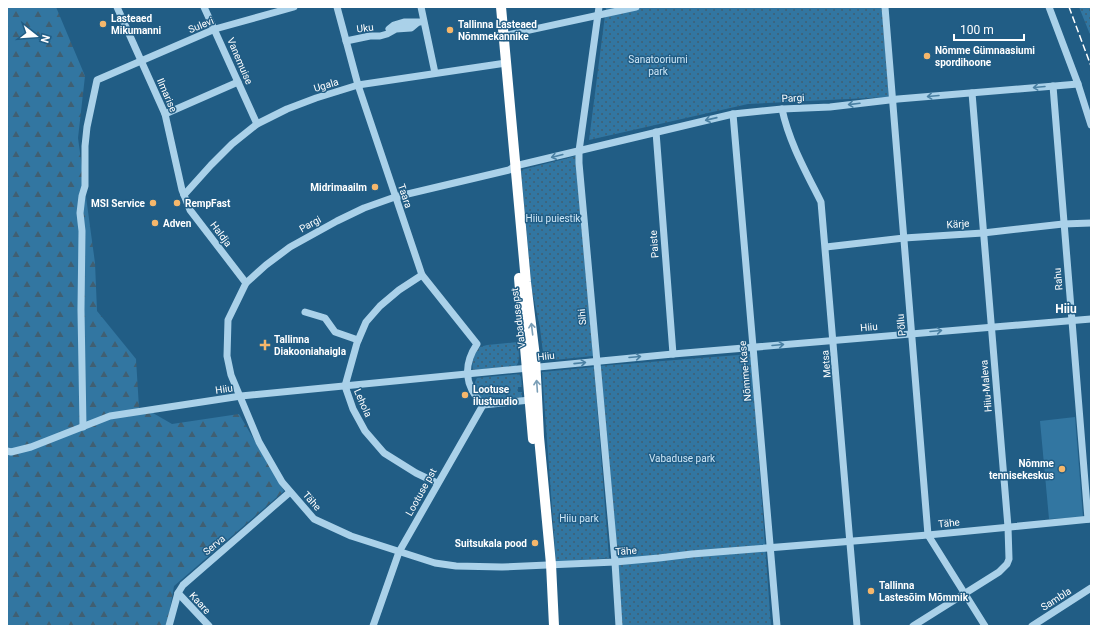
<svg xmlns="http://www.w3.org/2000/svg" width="1098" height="633" viewBox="0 0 1098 633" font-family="Roboto,sans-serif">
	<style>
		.forest { fill: url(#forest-firs) }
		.park { fill: url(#park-dots) }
		.pitch { fill: #3276a1 }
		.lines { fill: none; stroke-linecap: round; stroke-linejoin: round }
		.minor { stroke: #aad1e9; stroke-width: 7 }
		.highway { stroke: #fff; stroke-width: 10 }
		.rail { stroke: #fff; stroke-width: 1.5; stroke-dasharray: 7 3; stroke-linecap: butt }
		.oneway { stroke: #4a80a3 }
		.oneway2 { stroke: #7a9eb6 }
		.poi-dot { fill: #f6b76b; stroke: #215d85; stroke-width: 1.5 }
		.labels { text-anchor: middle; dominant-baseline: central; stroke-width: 3; stroke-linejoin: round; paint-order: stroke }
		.poi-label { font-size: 10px; font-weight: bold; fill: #fff; stroke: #215d85; text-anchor: start }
		.street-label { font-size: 10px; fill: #fff; stroke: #215d85 }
		.park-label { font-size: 10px; fill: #cee7f7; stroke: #215d85 }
		.quarter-label { font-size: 12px; font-weight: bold; fill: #fff; stroke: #215d85 }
	</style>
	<defs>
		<pattern id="forest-firs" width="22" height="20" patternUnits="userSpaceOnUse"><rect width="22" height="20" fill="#3276a1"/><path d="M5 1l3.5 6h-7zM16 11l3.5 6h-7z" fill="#405f72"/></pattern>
		<pattern id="park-dots" width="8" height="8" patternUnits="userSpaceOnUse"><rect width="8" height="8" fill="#3276a1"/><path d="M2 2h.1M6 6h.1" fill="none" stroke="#405f72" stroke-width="1.8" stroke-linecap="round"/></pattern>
	</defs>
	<rect width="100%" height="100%" fill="#215d85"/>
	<path class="forest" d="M 7,7 L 56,7 L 85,76 L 78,138 L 95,263 L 97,311 L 136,359 L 139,408 L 143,412 L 153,413 L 172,424 L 239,414 L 284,491 L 174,586 L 167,626 L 7,626 Z"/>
	<g class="park">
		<path d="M 606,7 L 882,7 L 889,97 L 748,104 L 589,140 Z"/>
		<path d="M 1079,7 L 1091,7 L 1091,37 Z"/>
		<path d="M 576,156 L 593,356 L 544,361 L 540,328 L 532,290 L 521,170 Z"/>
		<path d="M 518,342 C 518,350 521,360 516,366 L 473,370 C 471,363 475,352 480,347 L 487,345 Z"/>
		<path d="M 751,354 L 771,626 L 619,626 L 599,366 Z"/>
		<path d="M 594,367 L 609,558 L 556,562 L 542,372 Z"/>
		<path d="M 519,374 L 521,377 L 522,387 L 518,387 L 518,392 L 522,392 L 522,399 L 484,402 C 477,396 471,387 477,378 Z"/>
	</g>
	<path class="pitch" d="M 1075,417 L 1083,517 L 1049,519 L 1040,421 Z"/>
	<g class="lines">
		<g class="minor">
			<path d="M 117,7 L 165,114 L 182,190 L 190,210 L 246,283"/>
			<path d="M 204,7 L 257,124"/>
			<path d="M 337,7 L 358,85 L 422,275 L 477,344 C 463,365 464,386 483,405"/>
			<path d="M 421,7 L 435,73"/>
			<path d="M 599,7 L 579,151 L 579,163 L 615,562 L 619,626"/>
			<path d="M 885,7 L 928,535 L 985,626"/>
			<path d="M 1049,7 L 1078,84 L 1091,125"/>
			<path d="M 389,29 L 394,25 L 404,22 L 420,22"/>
			<path d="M 497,36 L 507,35 L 636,7"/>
			<path d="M 346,41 L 370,36 L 380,36 L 387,34 L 396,29 L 411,28 L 417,23"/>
			<path d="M 1078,84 L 898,99 L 830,107 L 782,109 L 733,114 L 515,166 L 509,170 L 395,197 L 364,208 L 337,221 L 290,247 L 266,265 L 246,283 L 228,320 L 227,356 L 231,375 L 259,442 L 282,482 L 314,519 L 351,536 L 435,563 L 456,566 L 502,567 L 615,562 L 659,558 L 692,554 L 928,535 L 1091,519"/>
			<path d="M 1053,86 L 1088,519"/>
			<path d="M 782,109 C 789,142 806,172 821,202 L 857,626"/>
			<path d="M 165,114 L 238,82"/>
			<path d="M 733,114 L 777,626"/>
			<path d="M 656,132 L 673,354"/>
			<path d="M 184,195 L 211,165 L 232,144 L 257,124 L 287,109 L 316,98 L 358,85 L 506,63"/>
			<path d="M 826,247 L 904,238 L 983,233 L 1063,224 L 1091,223"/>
			<path d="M 422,275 L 399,290 L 380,306 L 366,322 L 357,343 L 345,386 L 353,409 L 365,431 L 384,453 L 416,473 L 437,483"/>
			<path d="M 305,312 L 325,318 L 335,332 L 358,340"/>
			<path d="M 483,405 L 530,400"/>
			<path d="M 83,427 L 81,310 L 82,231 L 80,213 L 82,196 L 85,186 L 85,146 L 87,127 L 97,80 L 215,29 L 294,7"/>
			<path d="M 7,451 L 11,452 L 31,447 L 110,416 L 241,396 L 673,354 L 1091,319"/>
			<path d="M 178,593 L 209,626"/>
			<path d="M 169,626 L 178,593 L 183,585 L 290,492"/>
			<path d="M 373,626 L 399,552 L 483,405"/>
			<path d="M 913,626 L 999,572 L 1007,564 L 1009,559 L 1008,527 L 972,93"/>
			<path d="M 1032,626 L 1091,588"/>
		</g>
		<g class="highway">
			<path d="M 501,7 L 526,282 L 535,357 L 539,437 L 551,564 L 554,626"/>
			<path d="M 519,278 L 533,439"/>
		</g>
		<path class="rail" d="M 1069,7 L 1091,66"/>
	</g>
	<defs><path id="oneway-shaft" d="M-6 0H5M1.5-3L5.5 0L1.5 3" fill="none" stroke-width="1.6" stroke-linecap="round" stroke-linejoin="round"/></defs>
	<g class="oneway">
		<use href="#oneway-shaft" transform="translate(1039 87) rotate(175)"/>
		<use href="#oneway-shaft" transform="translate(933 96) rotate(175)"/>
		<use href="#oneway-shaft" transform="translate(854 104) rotate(173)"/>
		<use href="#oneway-shaft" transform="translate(711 119) rotate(167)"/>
		<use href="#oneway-shaft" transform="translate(557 156) rotate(166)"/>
		<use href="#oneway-shaft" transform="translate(936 331) rotate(-5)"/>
		<use href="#oneway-shaft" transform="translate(778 345) rotate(-5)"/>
		<use href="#oneway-shaft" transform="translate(635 357) rotate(-5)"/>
		<use href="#oneway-shaft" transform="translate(580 363) rotate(-6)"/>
	</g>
	<g class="oneway2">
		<use href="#oneway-shaft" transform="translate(532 329) rotate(-97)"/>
		<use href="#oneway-shaft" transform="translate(537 386) rotate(-94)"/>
	</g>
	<g class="poi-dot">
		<circle cx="103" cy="24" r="4"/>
		<circle cx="450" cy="30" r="4"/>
		<circle cx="927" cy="56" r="4"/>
		<circle cx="375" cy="187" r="4"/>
		<circle cx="153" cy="203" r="4"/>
		<circle cx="177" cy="203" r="4"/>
		<circle cx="155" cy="223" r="4"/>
		<path d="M263 339h4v4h4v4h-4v4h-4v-4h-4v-4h4z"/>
		<circle cx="465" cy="395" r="4"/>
		<circle cx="1062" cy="469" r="4"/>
		<circle cx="535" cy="543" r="4"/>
		<circle cx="871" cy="591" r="4"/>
	</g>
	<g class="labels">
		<g class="poi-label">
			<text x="111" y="18">Lasteaed<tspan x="111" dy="12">Mikumanni</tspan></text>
			<text x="458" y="24">Tallinna Lasteaed<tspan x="458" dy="12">Nõmmekannike</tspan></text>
			<text x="935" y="50">Nõmme Gümnaasiumi<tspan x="935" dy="12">spordihoone</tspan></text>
			<text x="367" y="187" text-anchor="end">Midrimaailm</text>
			<text x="145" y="203" text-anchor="end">MSI Service</text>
			<text x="185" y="203">RempFast</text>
			<text x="163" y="223">Adven</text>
			<text x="274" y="339">Tallinna<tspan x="274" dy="12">Diakooniahaigla</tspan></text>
			<text x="473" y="389">Lootuse<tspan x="473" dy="12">ilustuudio</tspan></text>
			<text x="1054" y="463" text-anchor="end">Nõmme<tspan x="1054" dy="12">tennisekeskus</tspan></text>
			<text x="527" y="543" text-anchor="end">Suitsukala pood</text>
			<text x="879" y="585">Tallinna<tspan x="879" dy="12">Lastesõim Mõmmik</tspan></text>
		</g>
		<g class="street-label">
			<text transform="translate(201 25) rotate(-22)">Sulevi</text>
			<text transform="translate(365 28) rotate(-7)">Uku</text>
			<text transform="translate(240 61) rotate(67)">Vanemuise</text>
			<text transform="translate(326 85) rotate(-17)">Ugala</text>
			<text transform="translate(167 95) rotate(67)">Ilmarise</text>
			<text transform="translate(793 98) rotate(-3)">Pargi</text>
			<text transform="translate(405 196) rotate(71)">Taara</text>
			<text transform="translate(310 224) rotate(-29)">Pargi</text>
			<text transform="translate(958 224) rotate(-4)">Kärje</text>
			<text transform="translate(221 234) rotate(53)">Haldja</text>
			<text transform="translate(654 244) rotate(-94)">Paiste</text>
			<text transform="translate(1058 279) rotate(-95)">Rahu</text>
			<text transform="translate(582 317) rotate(-95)">Sihi</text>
			<text transform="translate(518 318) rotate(-97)">Vabaduse pst</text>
			<text transform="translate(901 325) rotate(-95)">Põllu</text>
			<text transform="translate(869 327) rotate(-5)">Hiiu</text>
			<text transform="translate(546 356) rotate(-6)">Hiiu</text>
			<text transform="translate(826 364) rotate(-95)">Metsa</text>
			<text transform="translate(745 371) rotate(-95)">Nõmme-Kase</text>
			<text transform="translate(986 386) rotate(-95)">Hiiu-Maleva</text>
			<text transform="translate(224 389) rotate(-8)">Hiiu</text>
			<text transform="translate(363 403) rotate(66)">Lehola</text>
			<text transform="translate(421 492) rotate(-61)">Lootuse pst</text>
			<text transform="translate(312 501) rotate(48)">Tähe</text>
			<text transform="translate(949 523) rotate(-6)">Tähe</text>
			<text transform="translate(214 545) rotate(-40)">Serva</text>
			<text transform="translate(626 551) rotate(-4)">Tähe</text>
			<text transform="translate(1056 599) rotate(-33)">Sambla</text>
			<text transform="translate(200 603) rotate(47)">Kaare</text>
		</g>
		<g class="park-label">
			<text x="658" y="59">Sanatooriumi<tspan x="658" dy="12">park</tspan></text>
			<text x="553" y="218">Hiiu puiestik</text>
			<text x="682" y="458">Vabaduse park</text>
			<text x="579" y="518">Hiiu park</text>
		</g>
		<g class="quarter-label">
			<text x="1066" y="309">Hiiu</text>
		</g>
	</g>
	<rect width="1098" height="633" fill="none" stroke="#ffffff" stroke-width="16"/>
	<g transform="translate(36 36) rotate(107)" stroke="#215d85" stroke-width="3" paint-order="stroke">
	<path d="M0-3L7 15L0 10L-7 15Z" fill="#ffffff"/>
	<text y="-6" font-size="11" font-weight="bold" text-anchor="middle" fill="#ffffff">N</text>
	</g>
	<path d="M954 34v6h70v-6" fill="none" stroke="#ffffff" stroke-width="2"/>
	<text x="960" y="34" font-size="12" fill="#ffffff" stroke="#215d85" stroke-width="3" paint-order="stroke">100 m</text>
</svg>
